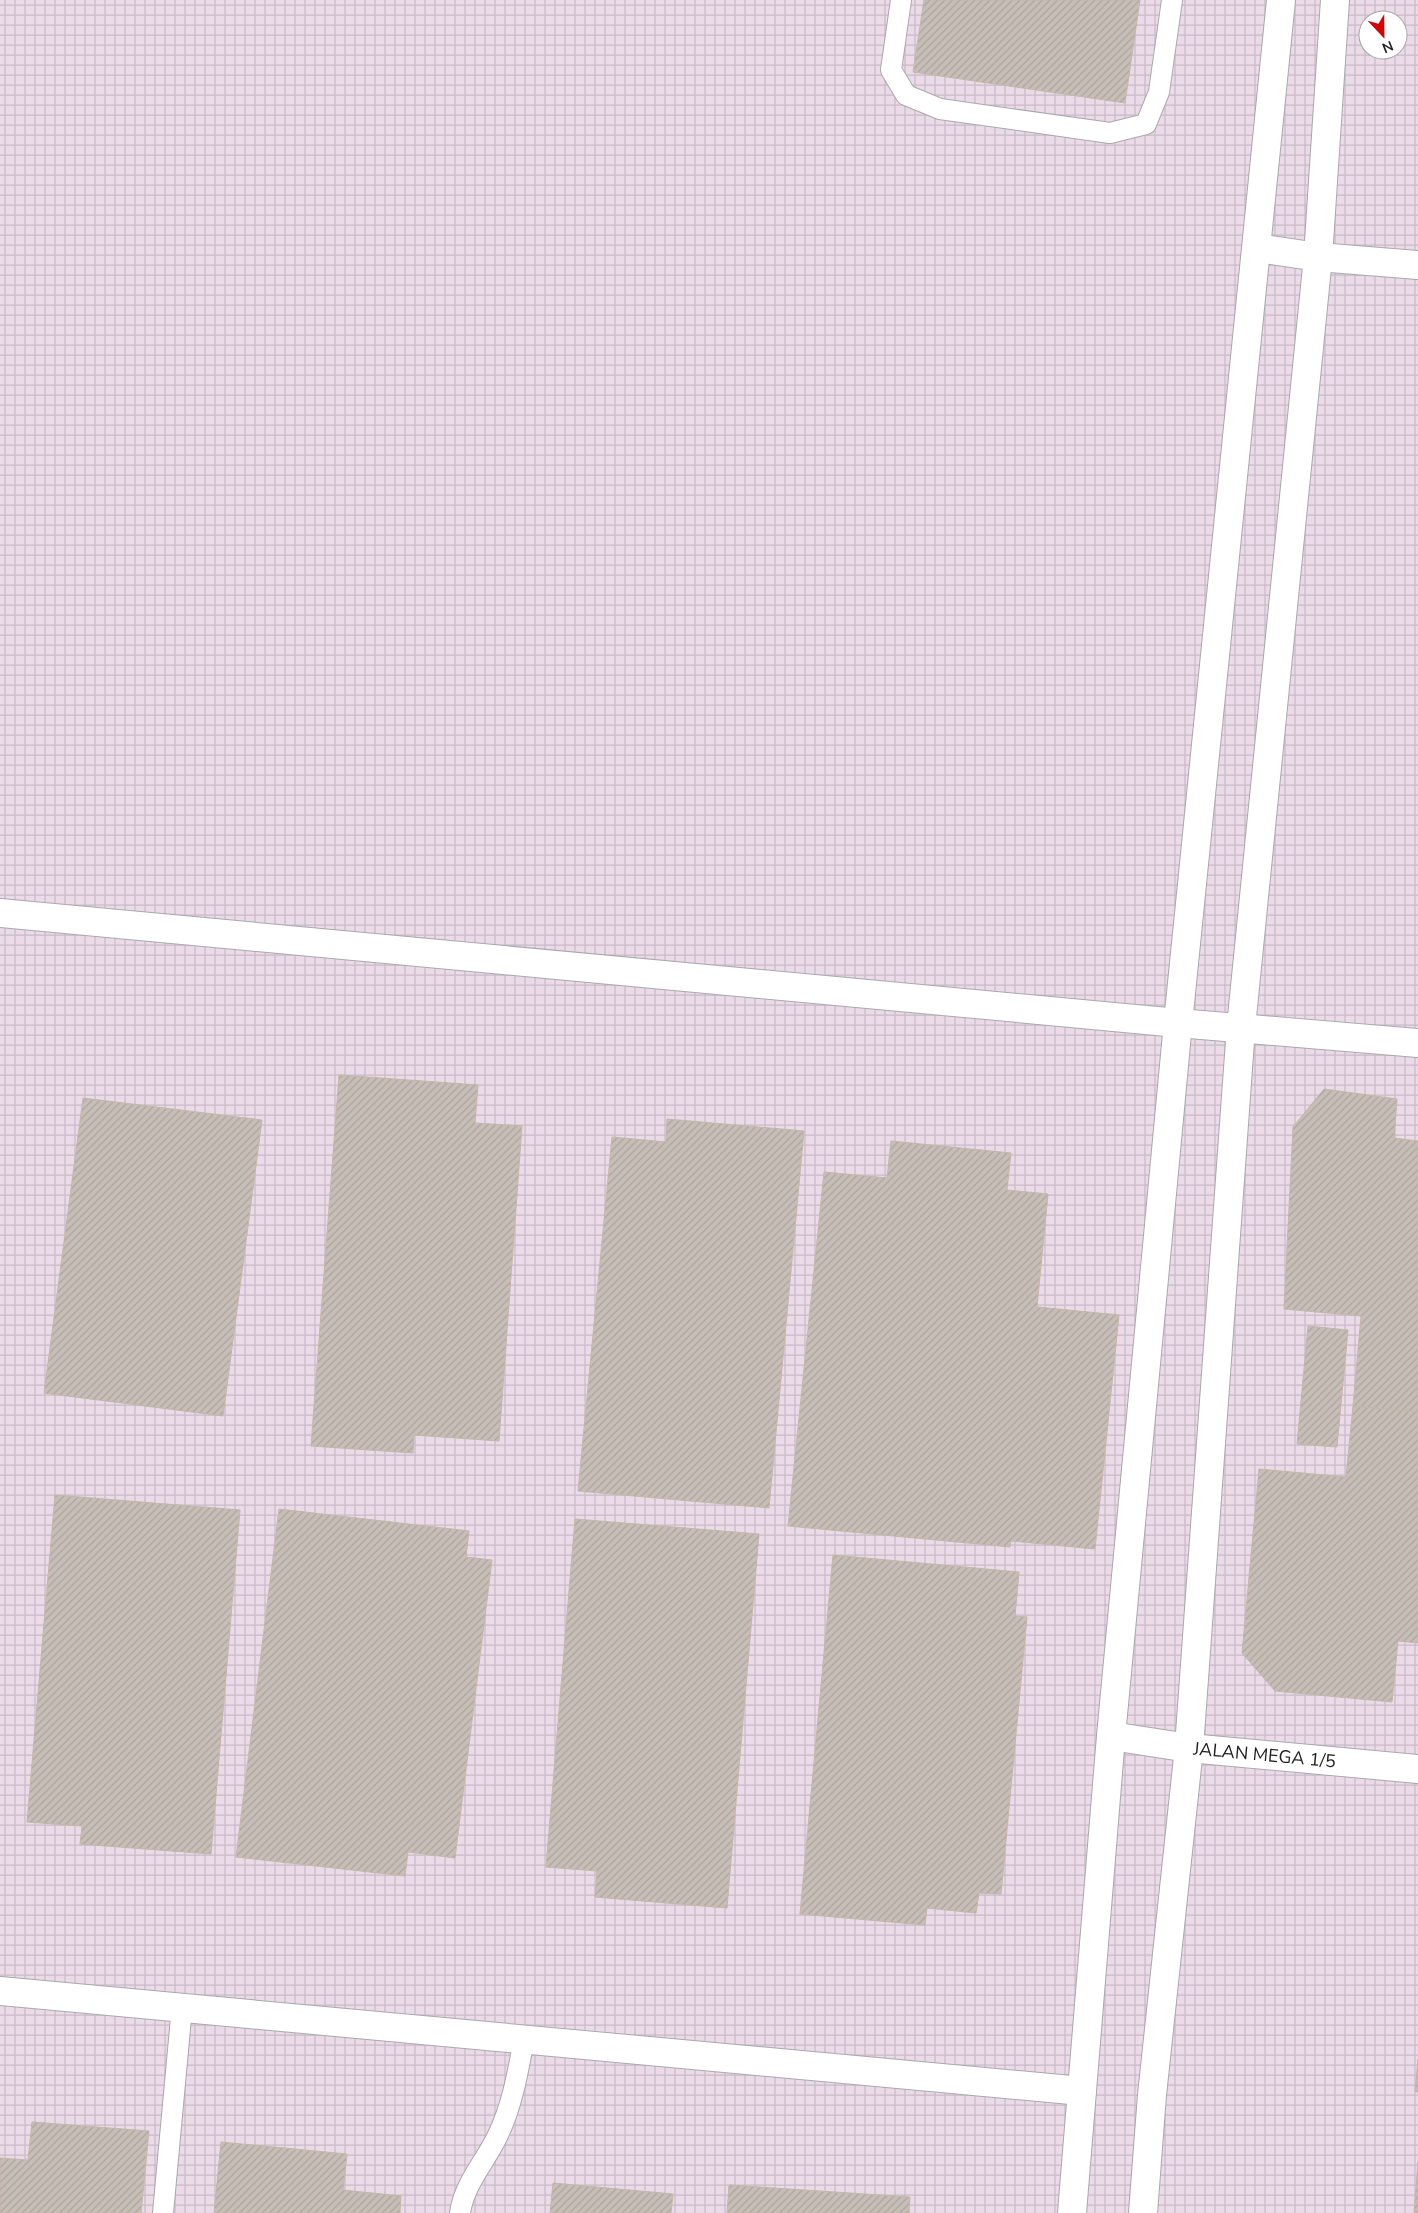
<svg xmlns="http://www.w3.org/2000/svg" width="1418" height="2213" viewBox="0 0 1418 2213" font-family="'Nunito Sans',sans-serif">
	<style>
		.industrial { fill: url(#industrial-grid); fill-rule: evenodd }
		.building { fill: url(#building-hatch); stroke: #c5b6a9 }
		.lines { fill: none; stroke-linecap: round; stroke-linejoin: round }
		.lane-casing { stroke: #a9a9a9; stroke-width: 22 }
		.street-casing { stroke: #a9a9a9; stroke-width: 30 }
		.lane { stroke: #fff; stroke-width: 20 }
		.street { stroke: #fff; stroke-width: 28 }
		.labels { text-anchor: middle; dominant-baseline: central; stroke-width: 4.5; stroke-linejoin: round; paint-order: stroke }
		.street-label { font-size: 18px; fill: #222; stroke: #fff }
	</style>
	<defs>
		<pattern id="industrial-grid" width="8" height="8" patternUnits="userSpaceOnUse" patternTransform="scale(1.25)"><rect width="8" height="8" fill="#ebdae8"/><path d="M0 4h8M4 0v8" fill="none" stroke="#c9bbc7"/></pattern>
		<pattern id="building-hatch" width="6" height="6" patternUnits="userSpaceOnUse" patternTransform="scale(1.25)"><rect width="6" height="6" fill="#c7bfb7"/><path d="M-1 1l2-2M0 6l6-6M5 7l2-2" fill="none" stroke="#aba49d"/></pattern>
	</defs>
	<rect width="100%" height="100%" fill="#f2efe8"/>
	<path class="industrial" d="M 0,0 L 1418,0 L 1418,2213 L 0,2213 ZM 1368,20 L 1398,20 L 1398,50 L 1368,50 Z"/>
	<g class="building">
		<path d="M 924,0 L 1140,0 L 1125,103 L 913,72 Z"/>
		<path d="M 339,1075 L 478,1085 L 475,1123 L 522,1126 L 499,1441 L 414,1435 L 413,1453 L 311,1446 Z"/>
		<path d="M 1324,1089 L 1397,1099 L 1394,1138 L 1418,1141 L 1418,1412 L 1353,1406 L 1361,1316 L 1284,1309 L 1293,1127 Z"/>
		<path d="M 83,1098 L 262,1120 L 223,1416 L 44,1393 Z"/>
		<path d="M 667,1119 L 804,1131 L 769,1508 L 578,1491 L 612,1137 L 666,1142 Z"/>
		<path d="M 891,1141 L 1011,1153 L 1007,1190 L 1048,1194 L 1037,1307 L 1119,1315 L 1095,1549 L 1011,1541 L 1010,1547 L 788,1526 L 824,1172 L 887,1178 Z"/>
		<path d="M 1308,1326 L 1348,1330 L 1337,1447 L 1297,1444 Z"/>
		<path d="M 1353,1406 L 1418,1412 L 1418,1643 L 1398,1641 L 1392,1702 L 1275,1691 L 1242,1653 L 1259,1469 L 1346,1477 Z"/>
		<path d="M 55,1495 L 240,1510 L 211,1854 L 80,1844 L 82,1826 L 27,1822 Z"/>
		<path d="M 279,1509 L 469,1531 L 466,1557 L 492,1560 L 455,1858 L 408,1852 L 405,1876 L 236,1857 Z"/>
		<path d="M 575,1519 L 759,1534 L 727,1908 L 595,1897 L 597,1871 L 546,1867 Z"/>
		<path d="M 833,1555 L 1019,1572 L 1015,1616 L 1027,1617 L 1001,1894 L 979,1893 L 976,1913 L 927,1908 L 925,1925 L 800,1914 Z"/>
		<path d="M 1418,2059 L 1418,2092 L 1415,2092 Z"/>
		<path d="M 32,2122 L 149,2131 L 141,2213 L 0,2213 L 0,2158 L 28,2160 Z"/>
		<path d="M 221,2142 L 347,2154 L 343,2190 L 401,2196 L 400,2213 L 214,2213 Z"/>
		<path d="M 1418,2162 L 1418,2213 L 1414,2213 Z"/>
		<path d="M 553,2183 L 673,2194 L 671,2213 L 550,2213 Z"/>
		<path d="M 729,2185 L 910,2197 L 909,2213 L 727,2213 Z"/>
	</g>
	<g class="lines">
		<defs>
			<g id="lane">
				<path d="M 901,0 L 891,70 L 906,95 L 940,109 L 1110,133 L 1146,124 L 1159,92 L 1172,0"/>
				<path d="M 163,2213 L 182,2007"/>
				<path d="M 460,2213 C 464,2184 485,2162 497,2137 C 512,2107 518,2072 524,2039"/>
			</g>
			<g id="street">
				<path d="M 1257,248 L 1318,257 L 1418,265"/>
				<path d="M 0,913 L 1178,1023 L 1418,1043"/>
				<path id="s1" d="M 1111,1736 L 1189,1748 L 1418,1769"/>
				<path d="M 0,1991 L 1082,2091"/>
				<path d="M 1072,2213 L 1111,1736 L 1178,1023 L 1281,0"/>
				<path d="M 1143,2213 L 1152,2095 L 1189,1748 L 1241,1027 L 1318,257 L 1335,0"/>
			</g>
		</defs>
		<use href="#lane" class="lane-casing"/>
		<use href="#street" class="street-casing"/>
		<use href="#lane" class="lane"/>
		<use href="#street" class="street"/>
	</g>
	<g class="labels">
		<g class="street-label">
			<text stroke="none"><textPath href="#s1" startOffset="155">JALAN MEGA 1/5</textPath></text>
		</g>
	</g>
	<g transform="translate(1383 35) rotate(158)"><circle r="24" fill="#ffffff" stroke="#a7a7a7"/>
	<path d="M0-4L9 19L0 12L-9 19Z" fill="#d30300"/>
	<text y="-8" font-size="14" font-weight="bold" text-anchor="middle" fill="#222222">N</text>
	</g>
</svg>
